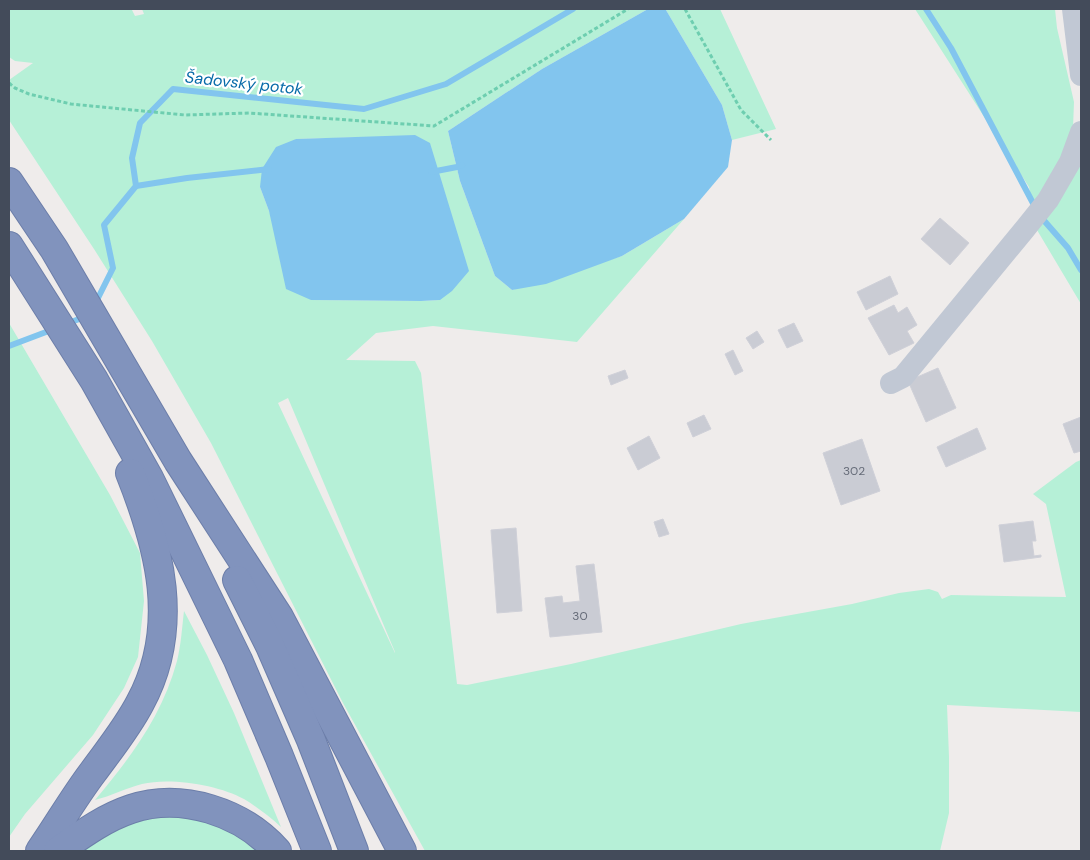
<svg xmlns="http://www.w3.org/2000/svg" width="1090" height="860" viewBox="0 0 1090 860" font-family="'DM Sans',sans-serif">
	<style>
		.green { fill: #b6f0d7; fill-rule: evenodd }
		.water { fill: #82c5ee }
		.lines { fill: none; stroke-linecap: round; stroke-linejoin: round }
		.stream { stroke: #82c5ee; stroke-width: 6 }
		.building { fill: #caccd4; stroke: #cfd0d8 }
		.highway-casing { stroke: #6c7ea9; stroke-width: 30 }
		.path { stroke: #6eceb0; stroke-width: 3; stroke-dasharray: 4 2.5; stroke-linecap: butt }
		.minor { stroke: #c1c8d4; stroke-width: 22 }
		.highway { stroke: #8193bd; stroke-width: 28 }
		.labels { text-anchor: middle; dominant-baseline: central; stroke-width: 4.5; stroke-linejoin: round; paint-order: stroke }
		.number-label { font-size: 12px; fill: #656b78 }
		.water-label { font-size: 16px; font-style: italic; fill: #076ba9; stroke: #fff }
	</style>
	<rect width="100%" height="100%" fill="#efeceb"/>
	<g class="green">
		<path d="M 9,9 L 136,9 L 132,10 L 135,16 L 144,14 L 142,9 L 648,9 L 542,69 L 448,131 L 460,181 L 495,276 L 512,290 L 622,256 L 684,219 L 577,342 L 433,326 L 376,333 L 346,360 L 415,361 L 421,373 L 457,684 L 467,685 L 571,664 L 741,624 L 852,604 L 899,593 L 929,589 L 938,592 L 942,599 L 951,595 L 1066,597 L 1046,504 L 1033,494 L 1076,462 L 1081,460 L 1081,712 L 947,705 L 949,757 L 949,813 L 940,851 L 425,851 L 343,703 L 211,443 L 152,341 L 94,249 L 9,120 L 9,80 L 33,63 L 15,61 L 9,57 ZM 371,137 L 440,300 L 421,301 L 311,300 L 269,211 L 260,187 L 296,139 ZM 288,398 L 395,652 L 395,653 L 278,403 Z"/>
		<path d="M 662,9 L 720,9 L 776,129 L 732,140 L 722,105 L 666,10 Z"/>
		<path d="M 915,9 L 1055,9 L 1057,28 L 1074,102 L 1073,128 L 1081,147 L 1081,304 L 1037,230 L 1029,187 Z"/>
		<path d="M 9,323 L 110,495 L 140,553 L 144,601 L 138,657 L 124,688 L 93,735 L 25,814 L 9,837 Z"/>
		<path d="M 184,611 L 207,655 L 234,713 L 281,827 C 269,816 257,807 244,799 C 219,785 170,777 142,784 C 126,788 111,796 95,800 C 131,757 162,716 177,661 C 181,645 182,628 184,611 Z"/>
		<path d="M 164,815 L 195,818 L 219,824 L 263,851 L 81,851 L 109,832 L 137,820 Z"/>
	</g>
	<g class="water">
		<path d="M 648,9 L 666,10 L 722,105 L 732,140 L 728,167 L 684,219 L 622,256 L 546,284 L 512,290 L 495,276 L 460,181 L 448,131 L 542,69 Z"/>
		<path d="M 415,135 L 430,143 L 469,271 L 452,291 L 440,300 L 421,301 L 311,300 L 286,289 L 269,211 L 260,187 L 262,169 L 276,147 L 296,139 Z"/>
	</g>
	<g class="lines">
		<g class="stream">
			<path d="M 926,9 L 951,48 L 1035,207"/>
			<path d="M 431,172 L 457,167 L 462,165"/>
			<path d="M 136,186 L 187,178 L 269,169"/>
			<path d="M 1040,216 L 1068,248 L 1081,270"/>
			<path d="M 95,304 L 113,268 L 104,225 L 136,186 L 132,158 L 140,123 L 173,89 L 364,109 L 446,84 L 573,9"/>
			<path d="M 66,324 L 87,316"/>
			<path d="M 9,346 L 54,329"/>
		</g>
	</g>
	<g class="building">
		<path d="M 940,218 L 969,243 L 950,265 L 921,239 Z"/>
		<path d="M 890,276 L 898,294 L 866,310 L 857,292 Z"/>
		<path d="M 894,305 L 898,313 L 907,307 L 917,325 L 907,331 L 914,343 L 889,355 L 868,318 Z"/>
		<path d="M 794,323 L 803,341 L 787,348 L 778,330 Z"/>
		<path d="M 757,331 L 764,342 L 753,349 L 746,338 Z"/>
		<path d="M 733,350 L 743,371 L 735,375 L 725,354 Z"/>
		<path d="M 938,368 L 956,408 L 926,422 L 908,381 Z"/>
		<path d="M 625,370 L 628,378 L 611,385 L 608,376 Z"/>
		<path d="M 704,415 L 711,429 L 693,437 L 687,423 Z"/>
		<path d="M 1081,417 L 1081,451 L 1074,453 L 1063,424 Z"/>
		<path d="M 977,428 L 986,449 L 946,467 L 937,447 Z"/>
		<path d="M 649,436 L 660,458 L 638,470 L 627,448 Z"/>
		<path d="M 862,439 L 880,491 L 841,505 L 823,453 Z"/>
		<path d="M 663,519 L 669,534 L 659,537 L 654,522 Z"/>
		<path d="M 1033,521 L 1036,541 L 1032,541 L 1034,556 L 1041,555 L 1041,557 L 1004,562 L 999,525 Z"/>
		<path d="M 516,528 L 522,611 L 497,613 L 491,530 Z"/>
		<path d="M 594,564 L 602,632 L 550,637 L 545,598 L 562,596 L 563,603 L 580,601 L 576,566 Z"/>
	</g>
	<g class="lines">
		<defs>
			<g id="highway">
				<path d="M 9,182 L 54,249 L 178,461 L 279,617 L 402,851"/>
				<path d="M 9,246 L 94,380 L 149,478 L 238,660 L 279,756 L 317,851"/>
				<path d="M 237,580 L 270,646 L 311,740 L 354,851"/>
				<path d="M 40,851 C 58,825 74,797 93,772 C 109,750 127,728 140,703 C 181,627 160,548 130,473"/>
				<path d="M 58,851 C 81,835 104,818 131,809 C 182,792 242,812 277,851"/>
			</g>
		</defs>
		<use href="#highway" class="highway-casing"/>
		<g class="path">
			<path d="M 685,9 L 741,110 L 771,140"/>
			<path d="M 9,83 L 15,88 L 29,94 L 71,104 L 185,115 L 249,113 L 434,126 L 628,9"/>
		</g>
		<g class="minor">
			<path d="M 1073,9 L 1081,75"/>
			<path d="M 891,383 L 903,377 L 1024,230 L 1048,200 L 1070,162 L 1081,132"/>
		</g>
		<use href="#highway" class="highway"/>
	</g>
	<g class="labels">
		<g class="number-label">
			<text x="854" y="471">302</text>
			<text x="580" y="616">30</text>
		</g>
		<g class="water-label">
			<text transform="translate(244 83) rotate(6)">Šadovský potok</text>
		</g>
	</g>
	<rect width="1090" height="860" fill="none" stroke="#434b5a" stroke-width="20"/>
</svg>
